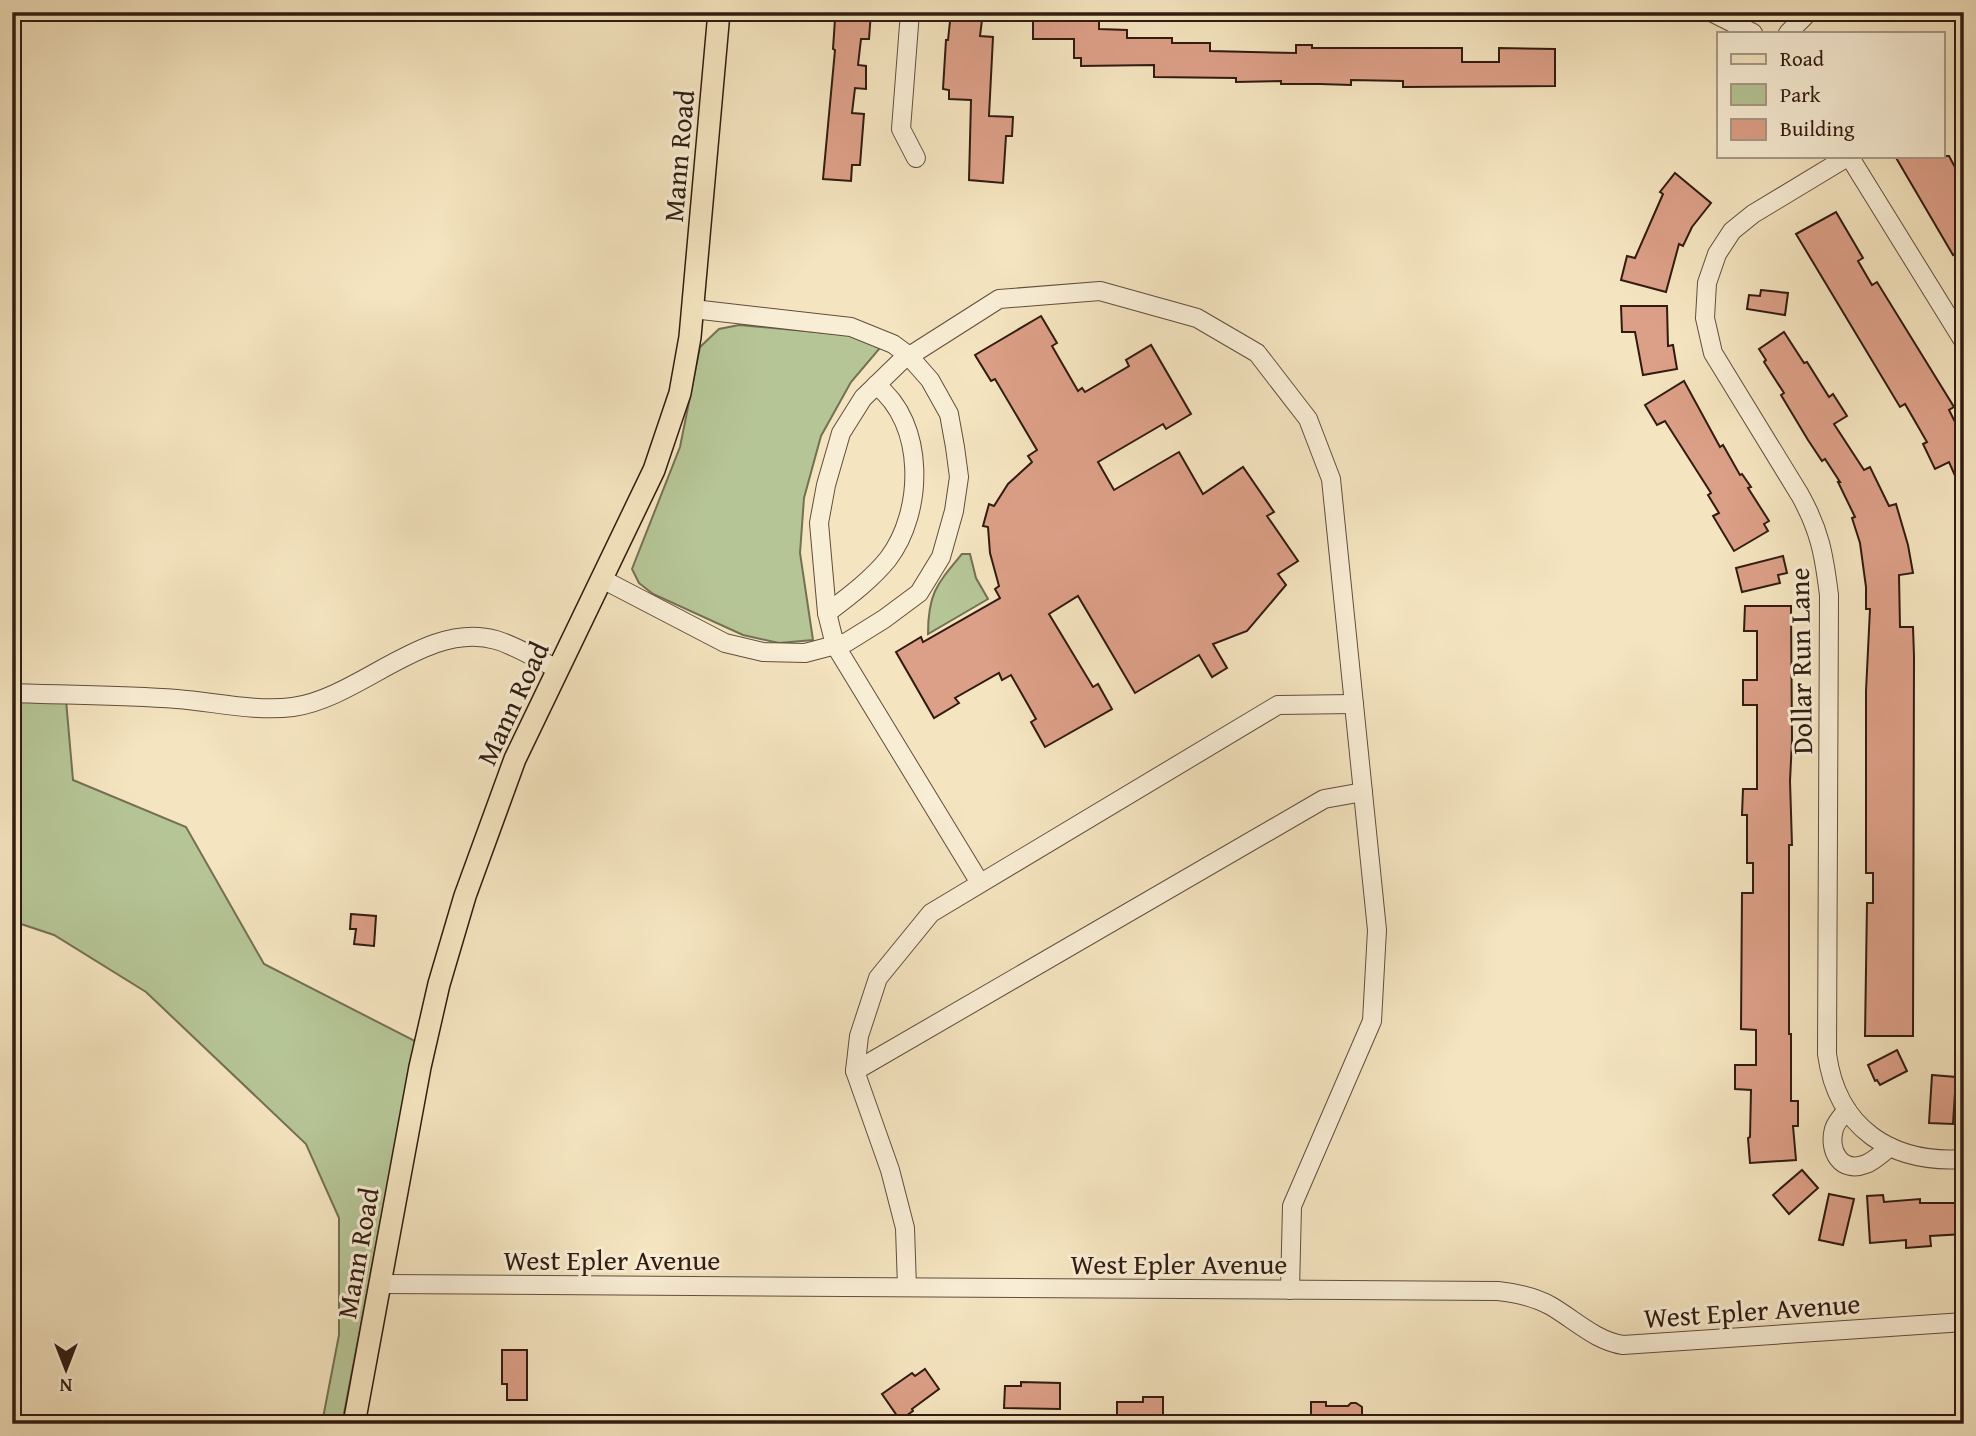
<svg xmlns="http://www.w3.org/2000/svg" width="1976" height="1436" viewBox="0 0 1976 1436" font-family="'Gentium Book Plus',serif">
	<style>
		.green { fill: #b6c596; stroke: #747054; stroke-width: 2 }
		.building { fill: #dc9f87; stroke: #311b11; stroke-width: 2 }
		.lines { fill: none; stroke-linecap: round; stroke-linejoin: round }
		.minor-casing { stroke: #624d3c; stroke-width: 20 }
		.major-casing { stroke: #311b11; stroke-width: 24 }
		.minor { stroke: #f8edd5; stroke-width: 18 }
		.major { stroke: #f4e4bf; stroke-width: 21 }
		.labels { text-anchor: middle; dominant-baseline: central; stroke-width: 6; stroke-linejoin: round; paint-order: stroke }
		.street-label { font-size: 28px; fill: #311b11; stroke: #f8edd5 }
	</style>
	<rect width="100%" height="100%" fill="#f4e4bf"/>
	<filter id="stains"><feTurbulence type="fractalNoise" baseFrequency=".00286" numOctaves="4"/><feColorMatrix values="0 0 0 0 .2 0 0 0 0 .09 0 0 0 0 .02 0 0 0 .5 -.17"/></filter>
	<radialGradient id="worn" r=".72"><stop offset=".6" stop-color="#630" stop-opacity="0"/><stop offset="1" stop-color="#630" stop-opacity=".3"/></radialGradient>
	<g class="green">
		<path d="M 739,325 L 849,335 L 880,348 L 851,382 L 821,436 L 804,498 L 800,553 L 813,640 L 779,643 L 743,635 L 653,594 L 639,583 L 632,569 L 680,447 L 700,347 L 719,329 Z"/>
		<path d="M 962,554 L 970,554 L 976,578 L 988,599 L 928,634 C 928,593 937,584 962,554 Z"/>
		<path d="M 12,698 L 66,700 L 73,780 L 186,827 L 264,964 L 415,1041 L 342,1424 L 322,1423 L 339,1335 L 339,1218 L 306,1144 L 146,992 L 54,935 L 12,921 Z"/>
	</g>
	<g class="building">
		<path d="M 855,12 L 871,12 L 869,39 L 861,39 L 858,65 L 866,66 L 866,89 L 855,88 L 852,113 L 864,114 L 860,165 L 852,165 L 851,181 L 823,179 L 835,50 L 833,49 L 835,19 L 853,20 Z"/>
		<path d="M 951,12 L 983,12 L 980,36 L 993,37 L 989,116 L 1013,117 L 1012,136 L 1006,136 L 1003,183 L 969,180 L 971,100 L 949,99 L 949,90 L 943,89 L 946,40 L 948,40 Z"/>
		<path d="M 1033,12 L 1052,12 L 1052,16 L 1065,16 L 1065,21 L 1099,21 L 1099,29 L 1127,30 L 1127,38 L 1172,38 L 1172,43 L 1210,43 L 1210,51 L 1296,53 L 1296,45 L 1312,45 L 1312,48 L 1462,48 L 1462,62 L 1499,62 L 1499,48 L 1555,49 L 1555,86 L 1403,87 L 1403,81 L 1351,80 L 1351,85 L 1320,84 L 1281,84 L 1281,81 L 1236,82 L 1236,78 L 1154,77 L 1154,65 L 1081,66 L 1081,58 L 1074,58 L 1074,39 L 1033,39 Z"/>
		<path d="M 1895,156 L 1949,156 L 1964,184 L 1964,248 L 1953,255 Z"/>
		<path d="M 1675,173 L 1711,203 L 1692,227 L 1683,246 L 1679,244 L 1666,292 L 1621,280 L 1627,256 L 1635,258 L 1663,194 L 1660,192 Z"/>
		<path d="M 1836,212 L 1863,258 L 1858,261 L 1872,285 L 1877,282 L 1954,407 L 1949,410 L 1964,440 L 1964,496 L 1949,462 L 1935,469 L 1923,444 L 1927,442 L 1905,404 L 1900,407 L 1796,234 Z"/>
		<path d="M 1761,290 L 1788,293 L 1785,315 L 1747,309 L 1749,295 L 1760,296 Z"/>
		<path d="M 1621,306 L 1667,306 L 1668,346 L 1673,345 L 1677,369 L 1643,375 L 1635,332 L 1622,332 Z"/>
		<path d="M 1041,316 L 1057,343 L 1052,346 L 1078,391 L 1082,388 L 1085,392 L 1129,366 L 1126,360 L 1151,345 L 1191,414 L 1166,429 L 1163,424 L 1098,462 L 1114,490 L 1179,452 L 1203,494 L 1243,467 L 1274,512 L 1267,516 L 1298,561 L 1278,574 L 1286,585 L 1247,631 L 1213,644 L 1227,668 L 1212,677 L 1199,655 L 1135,693 L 1078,596 L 1049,614 L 1093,687 L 1098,684 L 1112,709 L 1045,747 L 1031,722 L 1036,719 L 1011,675 L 1002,680 L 999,673 L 955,698 L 959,703 L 934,718 L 896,652 L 921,637 L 923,642 L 1000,598 L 995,589 L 999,586 L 990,553 L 988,527 L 983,526 L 989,504 L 994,506 L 1008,484 L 1032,462 L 1028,456 L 1037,450 L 995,379 L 991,381 L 975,355 Z"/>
		<path d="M 1784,332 L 1804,363 L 1807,362 L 1829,397 L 1833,394 L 1847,416 L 1834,424 L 1864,470 L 1870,467 L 1889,506 L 1896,504 L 1908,545 L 1913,573 L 1899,575 L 1900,627 L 1913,627 L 1914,656 L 1913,1036 L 1865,1036 L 1867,903 L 1873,903 L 1873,873 L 1866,873 L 1866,691 L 1870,609 L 1866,609 L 1866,587 L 1860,543 L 1852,518 L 1855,517 L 1838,482 L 1840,482 L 1825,459 L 1822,461 L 1808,440 L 1781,395 L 1784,393 L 1764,362 L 1766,360 L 1759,349 Z"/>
		<path d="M 1684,381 L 1720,447 L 1723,445 L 1740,475 L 1742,474 L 1751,487 L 1748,488 L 1769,521 L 1764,524 L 1768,531 L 1734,551 L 1713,516 L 1719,513 L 1708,495 L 1711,493 L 1665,421 L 1657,425 L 1645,405 Z"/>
		<path d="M 1783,556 L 1787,573 L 1778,575 L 1780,583 L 1742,592 L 1736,568 Z"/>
		<path d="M 1745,606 L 1791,606 L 1792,740 L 1790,781 L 1792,845 L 1789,845 L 1789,1034 L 1791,1034 L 1791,1101 L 1798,1101 L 1798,1126 L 1793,1126 L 1796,1160 L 1750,1163 L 1748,1138 L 1750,1137 L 1751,1090 L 1735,1089 L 1735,1065 L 1756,1065 L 1756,1030 L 1741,1029 L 1742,893 L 1753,893 L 1753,863 L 1747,863 L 1747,815 L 1742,815 L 1743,789 L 1757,789 L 1757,705 L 1743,705 L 1743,680 L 1757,680 L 1757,631 L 1744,631 Z"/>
		<path d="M 351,914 L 376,916 L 374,946 L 354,944 L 356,929 L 350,929 Z"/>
		<path d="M 1897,1050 L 1907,1071 L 1880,1085 L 1877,1080 L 1875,1081 L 1868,1065 Z"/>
		<path d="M 1932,1075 L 1956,1077 L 1953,1124 L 1929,1123 Z"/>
		<path d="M 1802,1170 L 1818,1188 L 1789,1214 L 1773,1195 Z"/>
		<path d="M 1829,1194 L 1854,1199 L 1843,1245 L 1819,1240 Z"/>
		<path d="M 1883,1195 L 1884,1202 L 1920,1199 L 1920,1203 L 1964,1203 L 1964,1234 L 1930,1236 L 1931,1246 L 1906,1248 L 1906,1240 L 1870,1243 L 1867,1196 Z"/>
		<path d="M 502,1350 L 527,1350 L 527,1400 L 507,1400 L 507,1384 L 502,1384 Z"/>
		<path d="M 925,1369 L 939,1389 L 912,1409 L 913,1411 L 900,1420 L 882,1394 L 912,1373 L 915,1376 Z"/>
		<path d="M 1021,1382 L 1060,1383 L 1060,1409 L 1004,1408 L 1005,1386 L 1021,1386 Z"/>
		<path d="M 1143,1397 L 1163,1397 L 1163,1424 L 1117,1424 L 1117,1402 L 1143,1402 Z"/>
		<path d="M 1311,1402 L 1326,1402 L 1326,1406 L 1348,1406 L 1351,1403 L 1356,1403 L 1362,1407 L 1362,1424 L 1311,1424 Z"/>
	</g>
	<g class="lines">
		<defs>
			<g id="minor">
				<path d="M 910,12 L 901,129 L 916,158"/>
				<path d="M 1711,12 L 1753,33"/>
				<path d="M 1788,33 L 1809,12"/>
				<path d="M 1849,156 L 1753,214 L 1732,231 L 1717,254 L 1707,283 L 1705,318 L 1713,353 L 1800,495 C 1820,531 1824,555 1829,595 L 1827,1054 C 1837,1128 1891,1164 1964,1159"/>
				<path d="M 1849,156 L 1964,342"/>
				<path d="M 602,579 L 725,643 L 763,652 L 805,653 L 847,642 L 884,619 L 919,593 L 941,557 L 954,511 L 959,477 L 955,447 L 949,414 L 930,380 L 908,355 L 893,344 L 851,327 L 693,309"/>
				<path d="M 827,613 C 848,597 871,580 888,559 C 924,512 926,423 876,385"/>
				<path d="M 12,693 C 67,695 122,695 177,699 C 215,702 256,712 293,707 C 360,698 427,620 496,640 C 517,646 538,660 558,669"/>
				<path d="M 980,883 L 835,645 L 827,613 L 819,523 L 826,485 L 841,433 L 863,398 L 900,362 L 999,299 L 1100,291 L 1197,318 L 1257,353 L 1308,419 L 1331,479 L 1377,930 L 1372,1021 L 1292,1206 L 1290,1290"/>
				<path d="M 855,1071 L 1324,799 L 1363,792"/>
				<path d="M 1847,1110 C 1842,1116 1836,1122 1834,1129 C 1828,1151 1841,1174 1866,1164 C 1874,1161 1882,1153 1890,1147"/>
				<path d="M 380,1284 L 1498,1291 C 1516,1293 1535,1297 1551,1306 C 1575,1320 1596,1341 1623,1345 L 1964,1322"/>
				<path d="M 907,1287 L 905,1228 L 890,1170 L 855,1071 L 859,1036 L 878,978 L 931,913 L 1278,705 L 1354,704"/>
			</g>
			<path id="major" d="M 354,1424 L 420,1067 L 439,984 L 465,896 L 515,759 L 654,470 L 680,393 L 690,337 L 719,12"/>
		</defs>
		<use href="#minor" class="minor-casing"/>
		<use href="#major" class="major-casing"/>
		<use href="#minor" class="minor"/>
		<use href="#major" class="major"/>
	</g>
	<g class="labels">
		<g class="street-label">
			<text transform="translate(678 156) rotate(-85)">Mann Road</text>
			<text transform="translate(1800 661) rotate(-91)">Dollar Run Lane</text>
			<text transform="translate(512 703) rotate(-65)">Mann Road</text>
			<text transform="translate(357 1253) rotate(-80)">Mann Road</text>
			<text x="612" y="1259">West Epler Avenue</text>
			<text x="1179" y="1263">West Epler Avenue</text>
			<text transform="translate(1752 1310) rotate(-4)">West Epler Avenue</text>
		</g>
	</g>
	<rect width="1976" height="1436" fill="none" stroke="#f4e4bf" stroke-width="42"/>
	<rect x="14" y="14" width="1948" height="1408" fill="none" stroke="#311b11" stroke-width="3.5"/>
	<rect x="21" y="21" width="1934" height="1394" fill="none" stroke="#311b11" stroke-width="2"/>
	<rect x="1717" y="32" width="228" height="126" fill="#f8edd5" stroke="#a89987" stroke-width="2"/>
	<rect x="1731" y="54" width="35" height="10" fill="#f4e4bf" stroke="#a89987" stroke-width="2"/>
	<text x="1780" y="66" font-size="21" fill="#311b11">Road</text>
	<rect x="1731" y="84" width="35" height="21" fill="#b6c596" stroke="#a89987" stroke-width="2"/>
	<text x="1780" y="102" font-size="21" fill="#311b11">Park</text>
	<rect x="1731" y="119" width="35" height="21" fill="#dc9f87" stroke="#a89987" stroke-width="2"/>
	<text x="1780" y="136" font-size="21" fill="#311b11">Building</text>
	<g transform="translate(66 1369) rotate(180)" stroke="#f8edd5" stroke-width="5" paint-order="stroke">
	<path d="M0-5L12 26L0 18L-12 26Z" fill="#311b11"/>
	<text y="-10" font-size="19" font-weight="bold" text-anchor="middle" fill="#311b11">N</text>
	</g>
	<rect width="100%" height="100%" filter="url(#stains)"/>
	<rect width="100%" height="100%" fill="url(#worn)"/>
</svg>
